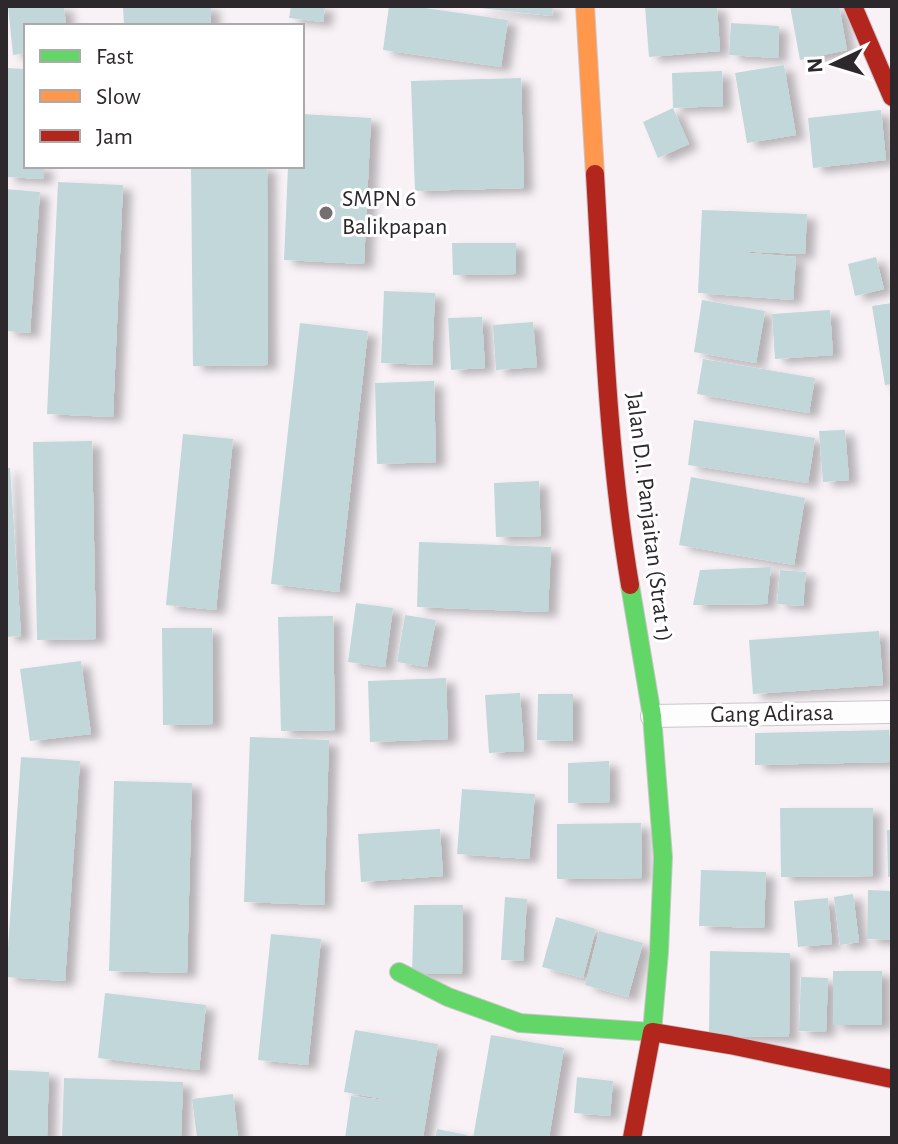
<svg xmlns="http://www.w3.org/2000/svg" width="898" height="1144" viewBox="0 0 898 1144" font-family="'Alegreya Sans',sans-serif">
	<style>
		.building { fill: #c1d7d9; filter: url(#shadow) }
		.lines { fill: none; stroke-linecap: round; stroke-linejoin: round }
		.lane-casing { stroke: #cac6c9; stroke-width: 24 }
		.fast-casing { stroke: #cac6c9; stroke-width: 20 }
		.slow-casing { stroke: #cac6c9; stroke-width: 20 }
		.jam-casing { stroke: #cac6c9; stroke-width: 20 }
		.lane { stroke: #fefdfe; stroke-width: 22 }
		.fast { stroke: #63d668; stroke-width: 18 }
		.slow { stroke: #ff974d; stroke-width: 18 }
		.jam { stroke: #b3261e; stroke-width: 18 }
		.poi-dot { fill: #736f72; stroke: #fff; stroke-width: 3 }
		.labels { text-anchor: middle; dominant-baseline: central; stroke-width: 6; stroke-linejoin: round; paint-order: stroke }
		.poi-label { font-size: 24px; fill: #2c282b; stroke: #fff; text-anchor: start }
		.street-label { font-size: 24px; fill: #2c282b; stroke: #fff }
	</style>
	<defs>
		<filter id="shadow"><feDropShadow dx="9" dy="5" stdDeviation="4" flood-color="#0004"/></filter>
	</defs>
	<rect width="100%" height="100%" fill="#f8f2f7"/>
	<g class="building">
		<path d="M 8,6 L 64,6 L 66,26 L 26,26 L 26,53 L 13,55 Z"/>
		<path d="M 123,6 L 211,6 L 211,26 L 124,26 Z"/>
		<path d="M 291,6 L 325,6 L 323,22 L 289,18 Z"/>
		<path d="M 389,6 L 411,6 L 508,20 L 501,67 L 383,50 Z"/>
		<path d="M 480,6 L 553,6 L 552,16 L 480,8 Z"/>
		<path d="M 645,6 L 717,6 L 720,51 L 649,57 Z"/>
		<path d="M 790,6 L 839,6 L 847,50 L 800,60 Z"/>
		<path d="M 731,23 L 779,26 L 778,58 L 729,55 Z"/>
		<path d="M 784,65 L 796,135 L 747,143 L 735,73 Z"/>
		<path d="M 6,68 L 26,69 L 26,166 L 44,166 L 44,179 L 6,177 Z"/>
		<path d="M 722,71 L 723,106 L 673,108 L 689,144 L 658,158 L 643,122 L 673,108 L 672,73 Z"/>
		<path d="M 521,78 L 524,188 L 415,191 L 411,81 Z"/>
		<path d="M 881,110 L 886,160 L 813,168 L 808,118 Z"/>
		<path d="M 302,114 L 371,118 L 364,264 L 284,260 L 288,166 L 302,166 Z"/>
		<path d="M 191,166 L 267,166 L 268,365 L 193,366 Z"/>
		<path d="M 58,182 L 123,185 L 113,417 L 47,414 Z"/>
		<path d="M 6,189 L 40,192 L 30,333 L 6,331 Z"/>
		<path d="M 702,210 L 807,214 L 805,254 L 728,251 L 796,257 L 793,300 L 698,293 Z"/>
		<path d="M 452,243 L 516,243 L 516,274 L 453,275 Z"/>
		<path d="M 876,257 L 884,289 L 855,296 L 848,264 Z"/>
		<path d="M 384,291 L 435,293 L 432,365 L 381,363 Z"/>
		<path d="M 702,300 L 765,311 L 756,363 L 694,352 Z"/>
		<path d="M 892,303 L 892,384 L 885,385 L 872,306 Z"/>
		<path d="M 830,310 L 833,355 L 775,359 L 772,314 Z"/>
		<path d="M 482,317 L 485,368 L 451,370 L 448,318 Z"/>
		<path d="M 533,322 L 537,367 L 496,370 L 493,325 Z"/>
		<path d="M 300,323 L 368,331 L 339,592 L 271,584 Z"/>
		<path d="M 703,359 L 815,378 L 809,413 L 697,394 Z"/>
		<path d="M 434,381 L 436,462 L 377,464 L 375,383 Z"/>
		<path d="M 694,420 L 815,438 L 808,483 L 688,465 Z"/>
		<path d="M 845,430 L 849,480 L 823,482 L 819,431 Z"/>
		<path d="M 183,434 L 233,439 L 216,610 L 166,605 Z"/>
		<path d="M 92,441 L 96,639 L 37,640 L 33,442 Z"/>
		<path d="M 6,468 L 10,468 L 21,636 L 6,637 Z"/>
		<path d="M 691,477 L 805,498 L 794,565 L 679,545 Z"/>
		<path d="M 539,481 L 541,536 L 496,537 L 494,483 Z"/>
		<path d="M 419,542 L 551,547 L 548,612 L 417,607 Z"/>
		<path d="M 771,567 L 767,604 L 693,605 L 700,570 Z"/>
		<path d="M 780,570 L 806,572 L 803,606 L 777,604 Z"/>
		<path d="M 356,603 L 393,608 L 385,667 L 348,662 Z"/>
		<path d="M 405,615 L 436,620 L 427,667 L 397,662 Z"/>
		<path d="M 333,616 L 335,730 L 281,731 L 278,617 Z"/>
		<path d="M 162,628 L 212,628 L 213,724 L 163,725 Z"/>
		<path d="M 879,631 L 883,685 L 753,694 L 749,640 Z"/>
		<path d="M 81,661 L 91,734 L 30,741 L 20,669 Z"/>
		<path d="M 446,678 L 448,739 L 370,742 L 368,681 Z"/>
		<path d="M 520,693 L 524,751 L 489,753 L 485,695 Z"/>
		<path d="M 538,694 L 573,694 L 573,741 L 537,740 Z"/>
		<path d="M 889,730 L 890,762 L 755,765 L 755,733 Z"/>
		<path d="M 250,737 L 329,740 L 324,905 L 244,902 Z"/>
		<path d="M 21,757 L 80,761 L 65,981 L 6,977 Z"/>
		<path d="M 609,761 L 610,802 L 568,803 L 568,763 Z"/>
		<path d="M 114,781 L 192,783 L 187,973 L 109,971 Z"/>
		<path d="M 462,789 L 535,794 L 529,859 L 457,854 Z"/>
		<path d="M 780,808 L 873,808 L 873,876 L 781,877 Z"/>
		<path d="M 641,823 L 642,878 L 557,879 L 557,824 Z"/>
		<path d="M 440,829 L 443,876 L 361,882 L 358,834 Z"/>
		<path d="M 887,830 L 892,830 L 892,877 L 888,877 Z"/>
		<path d="M 701,870 L 766,872 L 764,928 L 699,926 Z"/>
		<path d="M 868,890 L 892,891 L 892,940 L 867,939 Z"/>
		<path d="M 853,894 L 859,942 L 840,945 L 834,897 Z"/>
		<path d="M 505,897 L 527,899 L 523,961 L 501,960 Z"/>
		<path d="M 828,898 L 832,944 L 798,947 L 794,901 Z"/>
		<path d="M 414,905 L 463,905 L 462,974 L 412,974 Z"/>
		<path d="M 556,917 L 596,929 L 583,978 L 542,967 Z"/>
		<path d="M 599,931 L 643,943 L 628,997 L 585,985 Z"/>
		<path d="M 271,934 L 321,939 L 308,1065 L 258,1060 Z"/>
		<path d="M 710,951 L 790,953 L 789,1037 L 709,1036 Z"/>
		<rect x="833" y="971" width="49" height="54"/>
		<path d="M 801,977 L 828,978 L 826,1032 L 799,1031 Z"/>
		<path d="M 105,993 L 206,1005 L 199,1070 L 98,1058 Z"/>
		<path d="M 355,1030 L 438,1044 L 423,1138 L 345,1138 L 351,1096 L 401,1102 L 344,1092 Z"/>
		<path d="M 491,1035 L 564,1048 L 549,1138 L 473,1138 Z"/>
		<path d="M 6,1070 L 49,1072 L 47,1138 L 6,1138 Z"/>
		<path d="M 577,1077 L 613,1081 L 610,1116 L 574,1113 Z"/>
		<path d="M 64,1078 L 183,1082 L 181,1138 L 62,1138 Z"/>
		<path d="M 233,1094 L 238,1138 L 197,1138 L 192,1099 Z"/>
		<path d="M 437,1129 L 467,1135 L 466,1138 L 435,1138 Z"/>
	</g>
	<g class="lines">
		<defs>
			<path id="lane" d="M 652,716 L 892,712"/>
			<path id="fast" d="M 399,972 L 448,997 L 520,1023 L 652,1032 L 659,952 L 663,857 L 652,716 L 630,585"/>
			<path id="slow" d="M 585,6 L 595,174"/>
			<g id="jam">
				<path d="M 853,6 L 892,97"/>
				<path d="M 595,174 C 603,311 607,449 630,585"/>
				<path d="M 632,1138 L 652,1032 L 730,1045 L 892,1079"/>
			</g>
		</defs>
		<use href="#lane" class="lane-casing"/>
		<use href="#fast" class="fast-casing"/>
		<use href="#slow" class="slow-casing"/>
		<use href="#jam" class="jam-casing"/>
		<use href="#lane" class="lane"/>
		<use href="#fast" class="fast"/>
		<use href="#slow" class="slow"/>
		<use href="#jam" class="jam"/>
	</g>
	<circle class="poi-dot" cx="326" cy="213" r="8"/>
	<g class="labels">
		<g class="poi-label">
			<text x="342" y="199">SMPN 6<tspan x="342" dy="28">Balikpapan</tspan></text>
		</g>
		<g class="street-label">
			<text transform="translate(649 517) rotate(83)">Jalan D.I. Panjaitan (Strat 1)</text>
			<text transform="translate(772 714) rotate(-1)">Gang Adirasa</text>
		</g>
	</g>
	<rect width="898" height="1144" fill="none" stroke="#2c282b" stroke-width="16"/>
	<rect x="24" y="24" width="280" height="144" fill="#ffffff" stroke="#aba9aa" stroke-width="2"/>
	<rect x="40" y="50" width="40" height="12" fill="#63d668" stroke="#aba9aa" stroke-width="2"/>
	<text x="96" y="64" font-size="24" fill="#2c282b">Fast</text>
	<rect x="40" y="90" width="40" height="12" fill="#ff974d" stroke="#aba9aa" stroke-width="2"/>
	<text x="96" y="104" font-size="24" fill="#2c282b">Slow</text>
	<rect x="40" y="130" width="40" height="12" fill="#b3261e" stroke="#aba9aa" stroke-width="2"/>
	<text x="96" y="144" font-size="24" fill="#2c282b">Jam</text>
	<g transform="translate(834 64) rotate(266)" stroke="#ffffff" stroke-width="6" paint-order="stroke">
	<path d="M0-6L14 30L0 20L-14 30Z" fill="#2c282b"/>
	<text y="-12" font-size="22" font-weight="bold" text-anchor="middle" fill="#2c282b">N</text>
	</g>
</svg>
